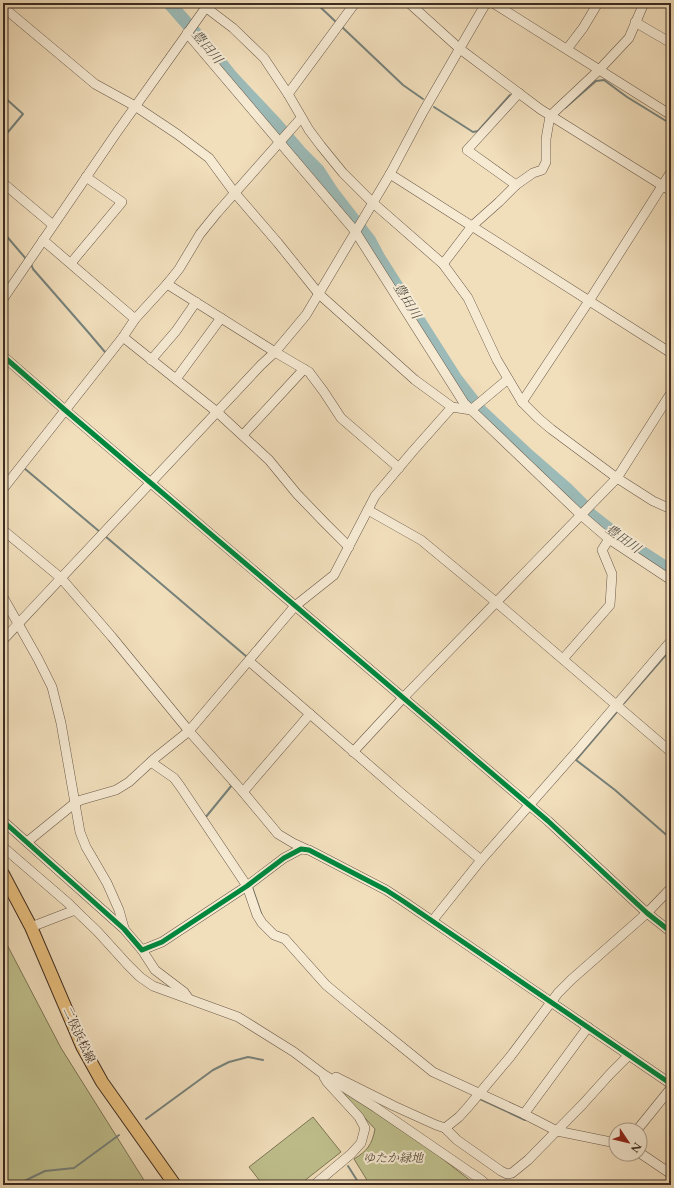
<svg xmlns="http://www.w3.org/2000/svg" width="674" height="1188" viewBox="0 0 674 1188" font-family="Cardo,'Noto Serif JP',serif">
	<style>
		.green { fill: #bfc08d; stroke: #7e7657 }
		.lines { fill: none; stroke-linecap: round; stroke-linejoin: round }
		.stream { stroke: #76827c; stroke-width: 2 }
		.river { stroke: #9cbbb8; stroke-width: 13 }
		.minor-casing { stroke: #6a5848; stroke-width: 10 }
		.major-casing { stroke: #3d2c21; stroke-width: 14 }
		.minor { stroke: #f6ead3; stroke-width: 9 }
		.major { stroke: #e8bf7e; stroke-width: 12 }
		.cycleway-casing { stroke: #f6ead3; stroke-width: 8 }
		.cycleway { stroke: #00873e; stroke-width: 5 }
		.labels { text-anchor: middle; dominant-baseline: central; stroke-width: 4; stroke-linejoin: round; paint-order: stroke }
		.street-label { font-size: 12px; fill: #3d2c21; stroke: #f6ead3 }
		.park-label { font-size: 12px; font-style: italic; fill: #574a37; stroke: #f6ead3 }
		.water-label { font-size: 13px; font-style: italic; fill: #555047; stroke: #f6ead3 }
	</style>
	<rect width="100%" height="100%" fill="#f1debb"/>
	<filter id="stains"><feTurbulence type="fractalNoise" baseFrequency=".005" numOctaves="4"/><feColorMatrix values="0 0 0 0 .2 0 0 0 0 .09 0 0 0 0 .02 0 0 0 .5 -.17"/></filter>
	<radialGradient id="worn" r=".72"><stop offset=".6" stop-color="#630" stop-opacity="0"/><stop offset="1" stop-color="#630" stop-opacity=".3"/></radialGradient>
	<g class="green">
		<path d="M 3,937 L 61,1048 L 147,1185 L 3,1185 Z"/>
		<path d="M 336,1086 L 439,1156 L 476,1185 L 370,1185 L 354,1159 C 367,1151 372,1145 375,1129 Z"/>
		<path d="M 313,1117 L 341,1152 L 299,1185 L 263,1185 L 249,1167 Z"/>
	</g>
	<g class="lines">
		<g class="stream">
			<path d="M 316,3 L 336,22"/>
			<path d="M 342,27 L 403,85 L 423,99"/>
			<path d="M 3,96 L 23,114 L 3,138"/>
			<path d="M 434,107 L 473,132 L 478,131 L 510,95"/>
			<path d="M 565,108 L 596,81 L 604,80 L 627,97 L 671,124"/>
			<path d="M 3,232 L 27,260"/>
			<path d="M 31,264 L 33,269 L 88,332 L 105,352"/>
			<path d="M 24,468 L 100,532"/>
			<path d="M 105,536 L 247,657"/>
			<path d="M 624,703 L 671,649"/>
			<path d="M 616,713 L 576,760 L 615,790 L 671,839"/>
			<path d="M 206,819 L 205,818 L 232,785 L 230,784"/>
			<path d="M 252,887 L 262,916"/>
			<path d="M 480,1099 L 525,1120"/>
			<path d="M 146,1119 L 213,1070 L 229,1062 L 248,1057 L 263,1060"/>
			<path d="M 348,1166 L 360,1185"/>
			<path d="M 16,1185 L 45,1171 L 74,1168 L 119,1135"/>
		</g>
		<path class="river" d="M 169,3 L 212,52 L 231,76 L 276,124 L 300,152 L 318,170 L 333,193 L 370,241 L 379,258 L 456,379 L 481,411 L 529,456 L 568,490 L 584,506 L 590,514 L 623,540 L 671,571"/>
		<defs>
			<g id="minor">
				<path d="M 200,3 L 233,28 L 264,58 L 288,94 L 309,130 L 321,146 L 343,173 L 372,202 L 443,264 L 468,298 L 497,360 L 522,402 L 538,418 L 551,429 L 617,478 L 653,501 L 671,509"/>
				<path d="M 409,3 L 460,49 L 540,109 L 671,191"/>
				<path d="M 493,3 L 671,115"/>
				<path d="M 3,7 L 95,84 L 135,106 L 177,134 L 209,158 L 234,192 L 278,243 L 319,294 L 415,380 L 452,407 L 471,410 L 508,379"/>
				<path d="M 635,22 L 671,43"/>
				<path d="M 187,33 L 355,231 L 464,403 L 581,515 L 609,539 L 671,580"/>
				<path d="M 567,49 L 583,28 L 598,3"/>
				<path d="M 288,94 L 355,3"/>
				<path d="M 390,174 L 671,353"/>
				<path d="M 3,183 L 53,225"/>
				<path d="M 516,185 L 467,150 L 519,93"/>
				<path d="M 43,240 L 135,319"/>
				<path d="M 71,263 L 122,202 L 86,177"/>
				<path d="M 443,264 L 472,226 L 499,202 L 516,185 L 533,173 L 542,170 L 546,162 L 546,139 L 550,116 L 599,70 L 629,38 L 644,3"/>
				<path d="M 167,284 L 275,352 L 309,372 L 324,392 L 341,418 L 399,468"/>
				<path d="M 3,299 L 117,132 L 209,3"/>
				<path d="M 123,337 L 217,412 L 269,460 L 297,494 L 324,522 L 349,547"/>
				<path d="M 3,356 L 65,410 L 548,821 L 647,913 L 671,932"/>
				<path d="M 151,360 L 176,331 L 196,302"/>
				<path d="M 176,379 L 221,318"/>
				<path d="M 522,402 L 589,301 L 671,172"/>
				<path d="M 243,435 L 304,369"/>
				<path d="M 3,489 L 123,337 L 135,319 L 167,284 L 179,269 L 200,234 L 217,213 L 301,118"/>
				<path d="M 368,510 L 421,540 L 496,602 L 671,752"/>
				<path d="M 3,530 L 61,578 L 112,637 L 189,731 L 243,792 L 278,834 L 293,843 L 306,849"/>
				<path d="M 3,597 L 38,659 L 52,687 L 61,723 L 80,832 L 86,847 L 107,883 L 119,910 L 124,928"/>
				<path d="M 3,640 L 261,365 L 275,352 L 306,315 L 390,174 L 423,112 L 486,3"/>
				<path d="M 563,659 L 610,605 L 612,574 L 602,550 L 609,539"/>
				<path d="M 249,661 L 401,793 L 481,860 L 433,920"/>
				<path d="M 353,752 L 404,697 L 617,478 L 671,393"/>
				<path d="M 151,762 L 174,778 L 180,786 L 247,886 L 257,915 L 262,923 L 274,935 L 285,939 L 326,985 L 355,1009 L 433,1072 L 524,1114 L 557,1131 L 616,1143"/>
				<path d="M 243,792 L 310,714"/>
				<path d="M 3,821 L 124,929 L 142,950 L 162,942 L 247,886 L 284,858 L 301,849 L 309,850 L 386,890 L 403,901 L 671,1084"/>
				<path d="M 27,842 L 75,803 L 81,800 L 116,790 L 129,782 L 154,759 L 189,731 L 295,606 L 334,575 L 375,496 L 413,451 L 452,407"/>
				<path d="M 3,847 L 68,903 L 75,910"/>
				<path d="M 481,860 L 577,751 L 671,641"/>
				<path d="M 31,927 L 75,910 L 97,931 L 127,964 L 140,977 L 153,986 L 238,1017 L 294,1052 L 323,1074 L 375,1107 L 480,1179 L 487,1185"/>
				<path d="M 142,950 L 155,970 L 184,992 L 189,999"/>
				<path d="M 336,1077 L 394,1106 L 436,1125 L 445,1128 L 459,1117 L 468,1107 L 510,1057 L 558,993 L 572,979 L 647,913 L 671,888"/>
				<path d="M 524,1114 L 588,1027"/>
				<path d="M 445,1128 L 457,1140 L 501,1171 L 507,1174 L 512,1173 L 528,1160 L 583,1104 L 610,1074 L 629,1055"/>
				<path d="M 637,1130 L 671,1088"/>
				<path d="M 640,1153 L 671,1174"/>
				<path d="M 314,1185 L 351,1154 L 361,1143 L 365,1128 L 359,1117 L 327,1082 L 324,1077"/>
			</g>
			<path id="major" d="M 3,874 L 31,927 L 82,1046 L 102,1082 L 175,1185"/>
		</defs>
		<use href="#minor" class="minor-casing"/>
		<use href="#major" class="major-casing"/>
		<use href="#minor" class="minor"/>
		<use href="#major" class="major"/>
		<defs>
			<g id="cycleway">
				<path d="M 3,356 L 65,410 L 548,821 L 647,913 L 671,932"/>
				<path d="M 3,821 L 124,929 L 142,950 L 162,942 L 247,886 L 284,858 L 301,849 L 309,850 L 386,890 L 403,901 L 671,1084"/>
			</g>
		</defs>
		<use href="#cycleway" class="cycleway-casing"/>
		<use href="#cycleway" class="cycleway"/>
	</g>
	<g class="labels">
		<g class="street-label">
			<text transform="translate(79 1035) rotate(65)">二俣浜松線</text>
		</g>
		<g class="park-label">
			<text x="393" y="1158">ゆたか緑地</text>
		</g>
		<g class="water-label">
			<text transform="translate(207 47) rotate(50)">豊田川</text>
			<text transform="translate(407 301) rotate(58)">豊田川</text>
			<text transform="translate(623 539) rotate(36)">豊田川</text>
		</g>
	</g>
	<rect width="674" height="1188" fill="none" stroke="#f1debb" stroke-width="16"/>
	<rect x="4" y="4" width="666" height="1180" fill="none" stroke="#3d2c21" stroke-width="2"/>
	<rect x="8" y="8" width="658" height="1172" fill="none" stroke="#3d2c21"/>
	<g transform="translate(628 1142) rotate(125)"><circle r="19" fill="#f6ead3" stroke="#ac9e8c"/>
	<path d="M0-3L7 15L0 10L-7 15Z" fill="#8f2418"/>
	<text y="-6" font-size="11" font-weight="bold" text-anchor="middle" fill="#3d2c21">N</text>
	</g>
	<rect width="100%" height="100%" filter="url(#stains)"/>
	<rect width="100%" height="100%" fill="url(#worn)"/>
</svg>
